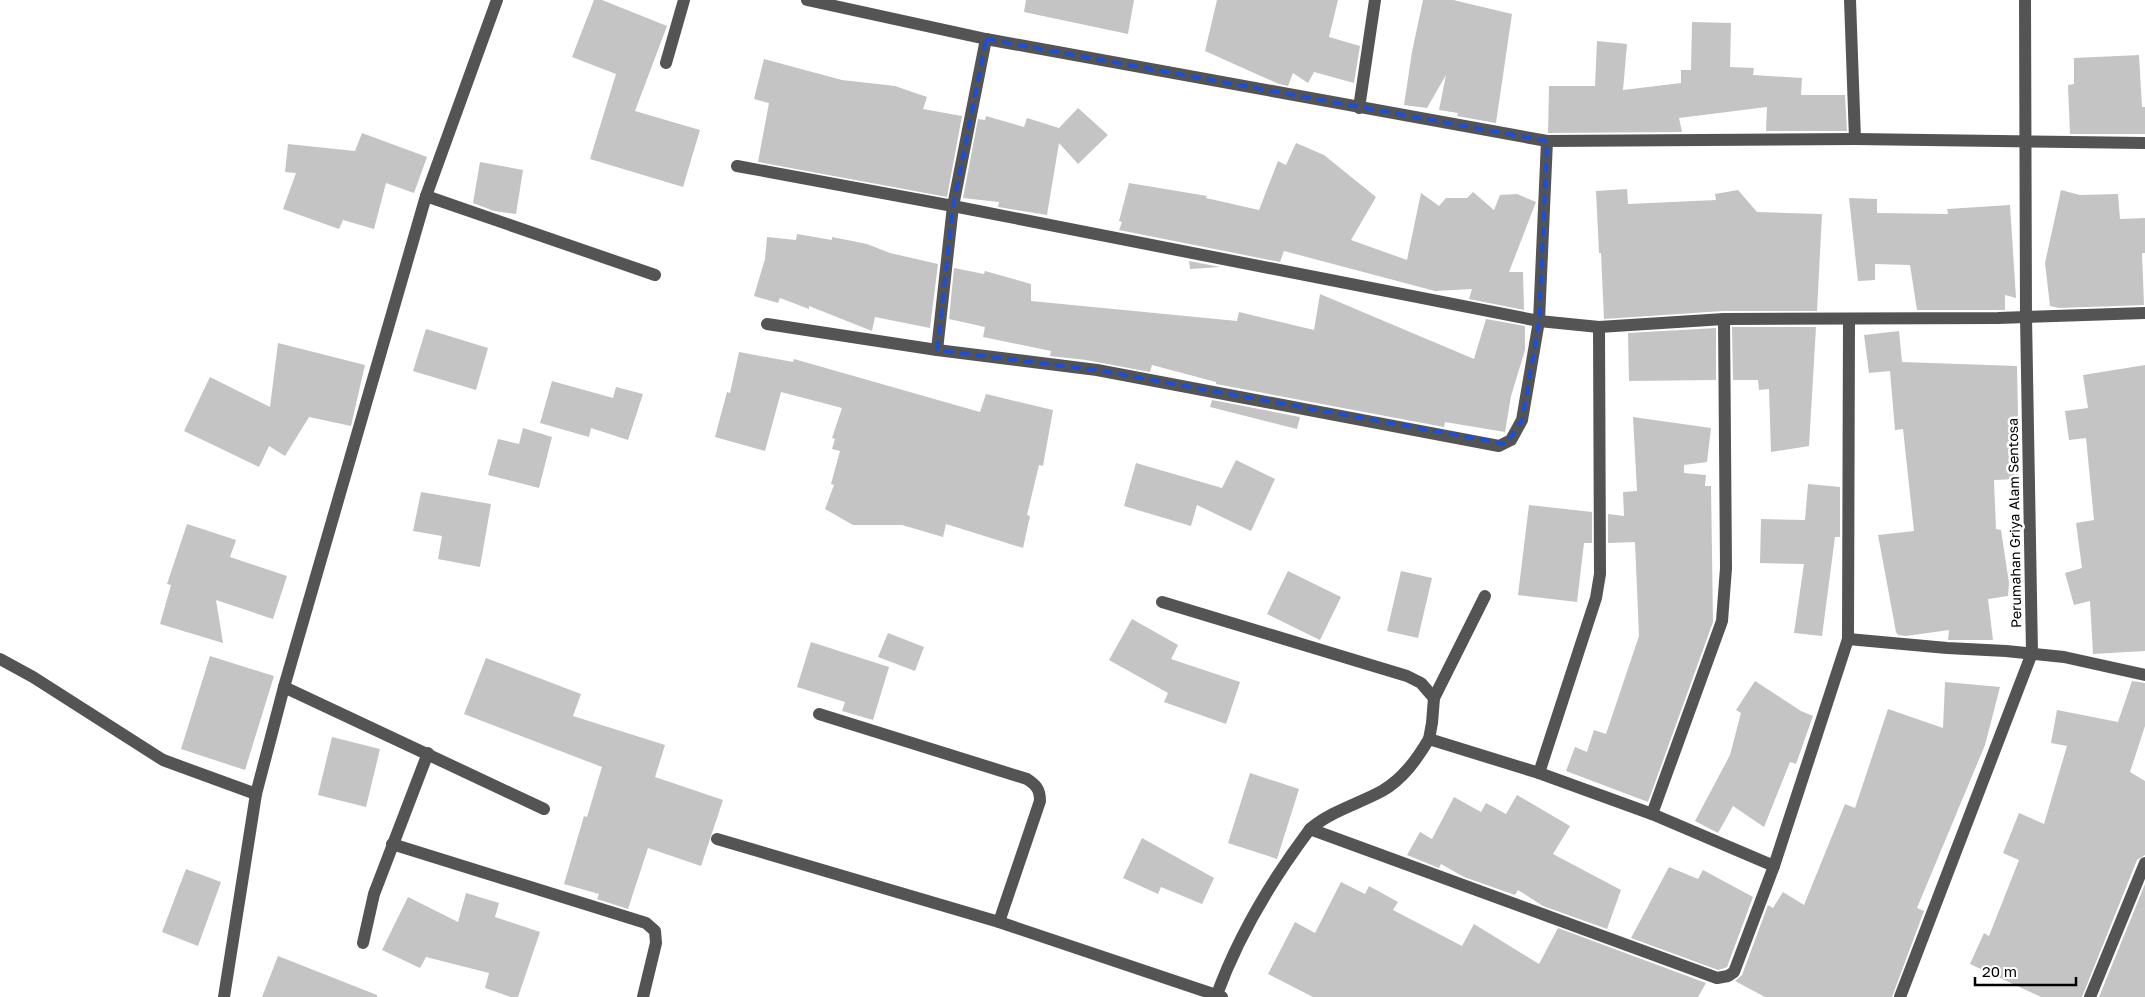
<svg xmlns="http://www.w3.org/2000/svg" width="2145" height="997" viewBox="0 0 2145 997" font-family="'Golos Text',sans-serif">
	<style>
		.building { fill: #c4c4c4 }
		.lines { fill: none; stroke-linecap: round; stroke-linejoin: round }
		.minor { stroke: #545454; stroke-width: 12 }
		.marked { fill: none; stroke: #1d4ed8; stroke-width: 4; stroke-dasharray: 10 6; stroke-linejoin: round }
		.labels { text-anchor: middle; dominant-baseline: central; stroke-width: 5; stroke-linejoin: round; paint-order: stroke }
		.street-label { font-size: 14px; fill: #000; stroke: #fff }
	</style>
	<rect width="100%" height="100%" fill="#fff"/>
	<g class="building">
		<path d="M 594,0 L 602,0 L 667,26 L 635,111 L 700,130 L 683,187 L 590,159 L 616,74 L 572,57 Z"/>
		<path d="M 1026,0 L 1134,0 L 1128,34 L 1024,12 Z"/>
		<path d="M 1217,0 L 1338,0 L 1329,37 L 1360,46 L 1354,83 L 1314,72 L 1308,83 L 1293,73 L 1288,86 L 1279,84 L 1205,51 Z"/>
		<path d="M 1423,0 L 1453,0 L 1512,14 L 1496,123 L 1457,116 L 1458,113 L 1439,110 L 1446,75 L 1427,108 L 1404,105 L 1412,52 Z"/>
		<path d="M 1692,22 L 1731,23 L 1730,67 L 1754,68 L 1753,75 L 1802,78 L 1801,95 L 1845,95 L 1847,131 L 1766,131 L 1767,107 L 1679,118 L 1682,132 L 1548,133 L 1549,86 L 1595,86 L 1597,41 L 1627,44 L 1623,90 L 1681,83 L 1681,70 L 1691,70 Z"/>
		<path d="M 2139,55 L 2142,107 L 2145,107 L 2145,134 L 2070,134 L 2068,85 L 2074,84 L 2074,58 Z"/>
		<path d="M 764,59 L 842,80 L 895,86 L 927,97 L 923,109 L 962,116 L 947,197 L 758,162 L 769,103 L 754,99 Z"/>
		<path d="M 1078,108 L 1108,135 L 1078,164 L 1059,143 L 1047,215 L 998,207 L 999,202 L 963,198 L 978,119 L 985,120 L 986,116 L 1024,127 L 1027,118 L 1059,128 Z"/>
		<path d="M 362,133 L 427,157 L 414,193 L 386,183 L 374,229 L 343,220 L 339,229 L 283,209 L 296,173 L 285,172 L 288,144 L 355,151 Z"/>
		<path d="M 1296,143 L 1324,155 L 1376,197 L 1351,240 L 1407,260 L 1421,193 L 1439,206 L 1446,198 L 1467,198 L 1473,192 L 1494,210 L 1500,195 L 1517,194 L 1536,202 L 1509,272 L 1523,272 L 1524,310 L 1469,299 L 1472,289 L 1435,291 L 1284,251 L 1280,262 L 1119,230 L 1122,222 L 1119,221 L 1129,183 L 1207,196 L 1206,198 L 1259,210 L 1278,161 L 1286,165 Z"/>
		<path d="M 480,162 L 523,170 L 516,214 L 494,211 L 473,203 Z"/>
		<path d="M 1627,189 L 1628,204 L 1716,200 L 1715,194 L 1738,190 L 1757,212 L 1822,214 L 1817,311 L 1723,311 L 1604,319 L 1601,253 L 1599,253 L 1596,191 Z"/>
		<path d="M 2061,190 L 2080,195 L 2118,194 L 2120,219 L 2145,218 L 2145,253 L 2142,253 L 2144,305 L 2059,308 L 2050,306 L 2045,263 Z"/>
		<path d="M 1849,198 L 1877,199 L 1877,213 L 1948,214 L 1947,209 L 2010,205 L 2016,298 L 2005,295 L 2005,310 L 1917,310 L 1910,265 L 1875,264 L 1875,280 L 1858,281 Z"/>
		<path d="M 797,234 L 832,240 L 832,237 L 867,244 L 890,253 L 938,264 L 930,328 L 875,317 L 872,331 L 809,306 L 809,309 L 780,298 L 778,303 L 754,296 L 765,259 L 767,237 L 796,240 Z"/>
		<path d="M 1189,261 L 1220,267 L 1190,269 Z"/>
		<path d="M 954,268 L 984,274 L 985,271 L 1031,284 L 1031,301 L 1237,321 L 1239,312 L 1314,330 L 1320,294 L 1474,359 L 1486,319 L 1525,326 L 1525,350 L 1511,396 L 1505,432 L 1445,422 L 1444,427 L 1216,384 L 1216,382 L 1152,365 L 1150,372 L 1086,360 L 1050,356 L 1051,351 L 983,337 L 985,327 L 949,319 Z"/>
		<path d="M 1732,327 L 1816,327 L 1809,446 L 1771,452 L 1769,389 L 1759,390 L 1758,380 L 1733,380 Z"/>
		<path d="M 1716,328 L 1716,380 L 1629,381 L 1628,333 Z"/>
		<path d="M 426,329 L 488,348 L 476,390 L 413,371 Z"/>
		<path d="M 1899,331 L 1902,362 L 2017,366 L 2019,462 L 2018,479 L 1994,480 L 1996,529 L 2001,530 L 2009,583 L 2008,596 L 1988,599 L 1993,640 L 1948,640 L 1949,630 L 1906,636 L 1898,635 L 1896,632 L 1878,535 L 1914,531 L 1903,429 L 1895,430 L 1890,371 L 1869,373 L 1864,335 Z"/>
		<path d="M 278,343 L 365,365 L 351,426 L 309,417 L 285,456 L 269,446 L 259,467 L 184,431 L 210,377 L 270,407 Z"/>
		<path d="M 739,352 L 793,362 L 794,359 L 980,412 L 986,394 L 1053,410 L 1043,466 L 1039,465 L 1027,515 L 1030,516 L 1023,548 L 946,524 L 943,537 L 902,525 L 853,525 L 825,509 L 834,485 L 831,484 L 840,451 L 832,449 L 835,439 L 832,438 L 842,408 L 781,392 L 765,451 L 715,437 L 727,392 L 730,393 Z"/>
		<path d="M 2145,365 L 2145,651 L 2093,654 L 2090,601 L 2074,605 L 2065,573 L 2082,568 L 2076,523 L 2094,520 L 2086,438 L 2069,440 L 2065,411 L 2088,408 L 2083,375 Z"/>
		<path d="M 552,381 L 613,398 L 616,387 L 643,394 L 628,440 L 591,428 L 589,437 L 540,423 Z"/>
		<path d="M 1212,400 L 1300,417 L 1297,429 L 1210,407 Z"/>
		<path d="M 1633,417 L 1711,428 L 1707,462 L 1684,465 L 1684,473 L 1706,475 L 1705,486 L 1711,486 L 1713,622 L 1648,802 L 1566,771 L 1575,747 L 1587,752 L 1594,730 L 1606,734 L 1639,636 L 1635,542 L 1608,543 L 1608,514 L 1624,516 L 1623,492 L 1637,491 Z"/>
		<path d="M 523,428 L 552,437 L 539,488 L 488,475 L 498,439 L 519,444 Z"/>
		<path d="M 1236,460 L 1275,479 L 1251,531 L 1197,505 L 1191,526 L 1124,506 L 1136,463 L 1222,488 Z"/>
		<path d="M 1808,484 L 1840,487 L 1840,537 L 1835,537 L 1822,636 L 1794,633 L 1804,564 L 1760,563 L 1761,519 L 1805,520 Z"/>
		<path d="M 421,492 L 491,504 L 480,567 L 438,559 L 442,536 L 413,531 Z"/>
		<path d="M 1529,505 L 1592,512 L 1592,543 L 1584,543 L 1577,602 L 1518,595 Z"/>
		<path d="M 187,524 L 236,540 L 230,557 L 287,576 L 273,619 L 216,600 L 223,643 L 160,624 L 171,585 L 167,584 Z"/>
		<path d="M 1288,571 L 1341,597 L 1320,640 L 1267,614 Z"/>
		<path d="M 1401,571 L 1432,578 L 1418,638 L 1387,631 Z"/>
		<path d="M 1132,619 L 1178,645 L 1171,659 L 1240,682 L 1226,724 L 1164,702 L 1168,693 L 1109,660 Z"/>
		<path d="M 888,633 L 924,647 L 915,671 L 878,657 Z"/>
		<path d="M 811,642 L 889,667 L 873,720 L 842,711 L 845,702 L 797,687 Z"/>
		<path d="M 210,656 L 274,676 L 245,770 L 181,749 Z"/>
		<path d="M 486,658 L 581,694 L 573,716 L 665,745 L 655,777 L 723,800 L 701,866 L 648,848 L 628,909 L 597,899 L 599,894 L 564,884 L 584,816 L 587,817 L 602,767 L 464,714 Z"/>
		<path d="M 1755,681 L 1801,711 L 1813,716 L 1796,764 L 1790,762 L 1764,827 L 1733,806 L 1718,833 L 1695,821 L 1730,755 L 1741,713 L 1736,710 Z"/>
		<path d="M 2132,681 L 2145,683 L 2145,726 L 2130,772 L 2145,781 L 2145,855 L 2137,860 L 2082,997 L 2041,997 L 1970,964 L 1984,933 L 1989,936 L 2019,860 L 2003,853 L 2019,813 L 2044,824 L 2067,746 L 2051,743 L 2057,710 L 2118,722 Z"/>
		<path d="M 1945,682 L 2000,687 L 1985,745 L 1917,908 L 1924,911 L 1892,997 L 1765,997 L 1735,981 L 1742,975 L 1768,905 L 1773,908 L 1783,892 L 1804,905 L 1845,804 L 1855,808 L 1888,709 L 1943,728 Z"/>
		<path d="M 332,737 L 380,749 L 366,807 L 318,795 Z"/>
		<path d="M 1250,773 L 1299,789 L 1277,859 L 1228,843 Z"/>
		<path d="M 1517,795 L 1570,826 L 1553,854 L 1621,890 L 1607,929 L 1543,906 L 1518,890 L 1515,895 L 1464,877 L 1441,864 L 1439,868 L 1407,855 L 1420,832 L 1432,839 L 1454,797 L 1481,812 L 1486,803 L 1506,814 Z"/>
		<path d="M 1142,838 L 1214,878 L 1202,904 L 1161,887 L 1158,894 L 1123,878 Z"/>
		<path d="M 1669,867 L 1698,879 L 1703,870 L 1753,897 L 1727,967 L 1725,968 L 1718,970 L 1631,938 Z"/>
		<path d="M 186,869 L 221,882 L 198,946 L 162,932 Z"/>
		<path d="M 1341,882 L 1365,894 L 1369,886 L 1398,902 L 1393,910 L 1462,946 L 1474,924 L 1539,964 L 1558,928 L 1706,983 L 1698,997 L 1313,997 L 1268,974 L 1295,922 L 1315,933 Z"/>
		<path d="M 2145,884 L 2145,997 L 2099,997 Z"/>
		<path d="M 466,893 L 499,903 L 495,917 L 540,932 L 518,997 L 511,997 L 485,988 L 489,973 L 426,957 L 420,968 L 382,950 L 408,897 L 458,922 Z"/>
		<path d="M 278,956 L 377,995 L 377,997 L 262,997 Z"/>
	</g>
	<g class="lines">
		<g class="minor">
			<path d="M 807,0 L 986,39 L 1547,141 L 1855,139 L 2145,143"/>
			<path d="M 1850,0 L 1855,139"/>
			<path d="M 666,63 L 684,0"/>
			<path d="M 1359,108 L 1375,0"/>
			<path d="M 737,166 L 953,206 L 1539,321 L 1599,327 L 1724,319 L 1998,318 L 2145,313"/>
			<path d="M 426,196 L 655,275"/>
			<path d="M 767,324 L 937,350 L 1097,370 L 1499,446 L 1511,440 L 1522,420 L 1539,321 L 1547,141"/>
			<path d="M 937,350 L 953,206 L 986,39"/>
			<path d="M 1162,602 L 1407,676 L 1421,683 L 1434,698 L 1432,723 L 1429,739"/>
			<path d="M 1848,639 L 1947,648 L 2006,651 L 2064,657 L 2145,675"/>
			<path d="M 0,659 L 33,677 L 163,760 L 256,794"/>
			<path d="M 284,687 L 544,809"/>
			<path d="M 1434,698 L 1485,596"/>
			<path d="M 819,714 L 1027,779 C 1036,785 1040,789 1040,801 L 999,922 L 1222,997"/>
			<path d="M 1539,773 L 1596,598 L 1600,574 L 1599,327"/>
			<path d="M 1652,814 L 1722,621 L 1726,568 L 1724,319"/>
			<path d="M 1310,829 C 1331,811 1358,804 1382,791 C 1403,779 1417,759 1429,739 L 1539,773 L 1652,814 L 1774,866"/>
			<path d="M 717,839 L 999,922"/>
			<path d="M 392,844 L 646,923 L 655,931 L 656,943 L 643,997"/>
			<path d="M 363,943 L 374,894 L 428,753"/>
			<path d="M 224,997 L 256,794 L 284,687 L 426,196 L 497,0"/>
			<path d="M 1216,997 C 1238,936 1271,881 1310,829 L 1717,978 L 1728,976 L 1734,972 L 1774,866 L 1848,639 L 1849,320"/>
			<path d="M 1900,997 L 2032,653 L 2026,317 L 2025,0"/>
			<path d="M 2090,997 L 2145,863"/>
		</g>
	</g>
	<path class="marked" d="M 986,39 L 1547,141 L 1539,321 L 1522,420 L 1506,444 L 1097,370 L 937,350 L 953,206 Z"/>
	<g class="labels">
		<g class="street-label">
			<text transform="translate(2014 523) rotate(-91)">Perumahan Griya Alam Sentosa</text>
		</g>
	</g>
	<path d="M1975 977v8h101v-8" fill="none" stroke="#000000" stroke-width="2.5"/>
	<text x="1982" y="977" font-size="15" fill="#000000" stroke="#ffffff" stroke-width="4" paint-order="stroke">20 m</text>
</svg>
